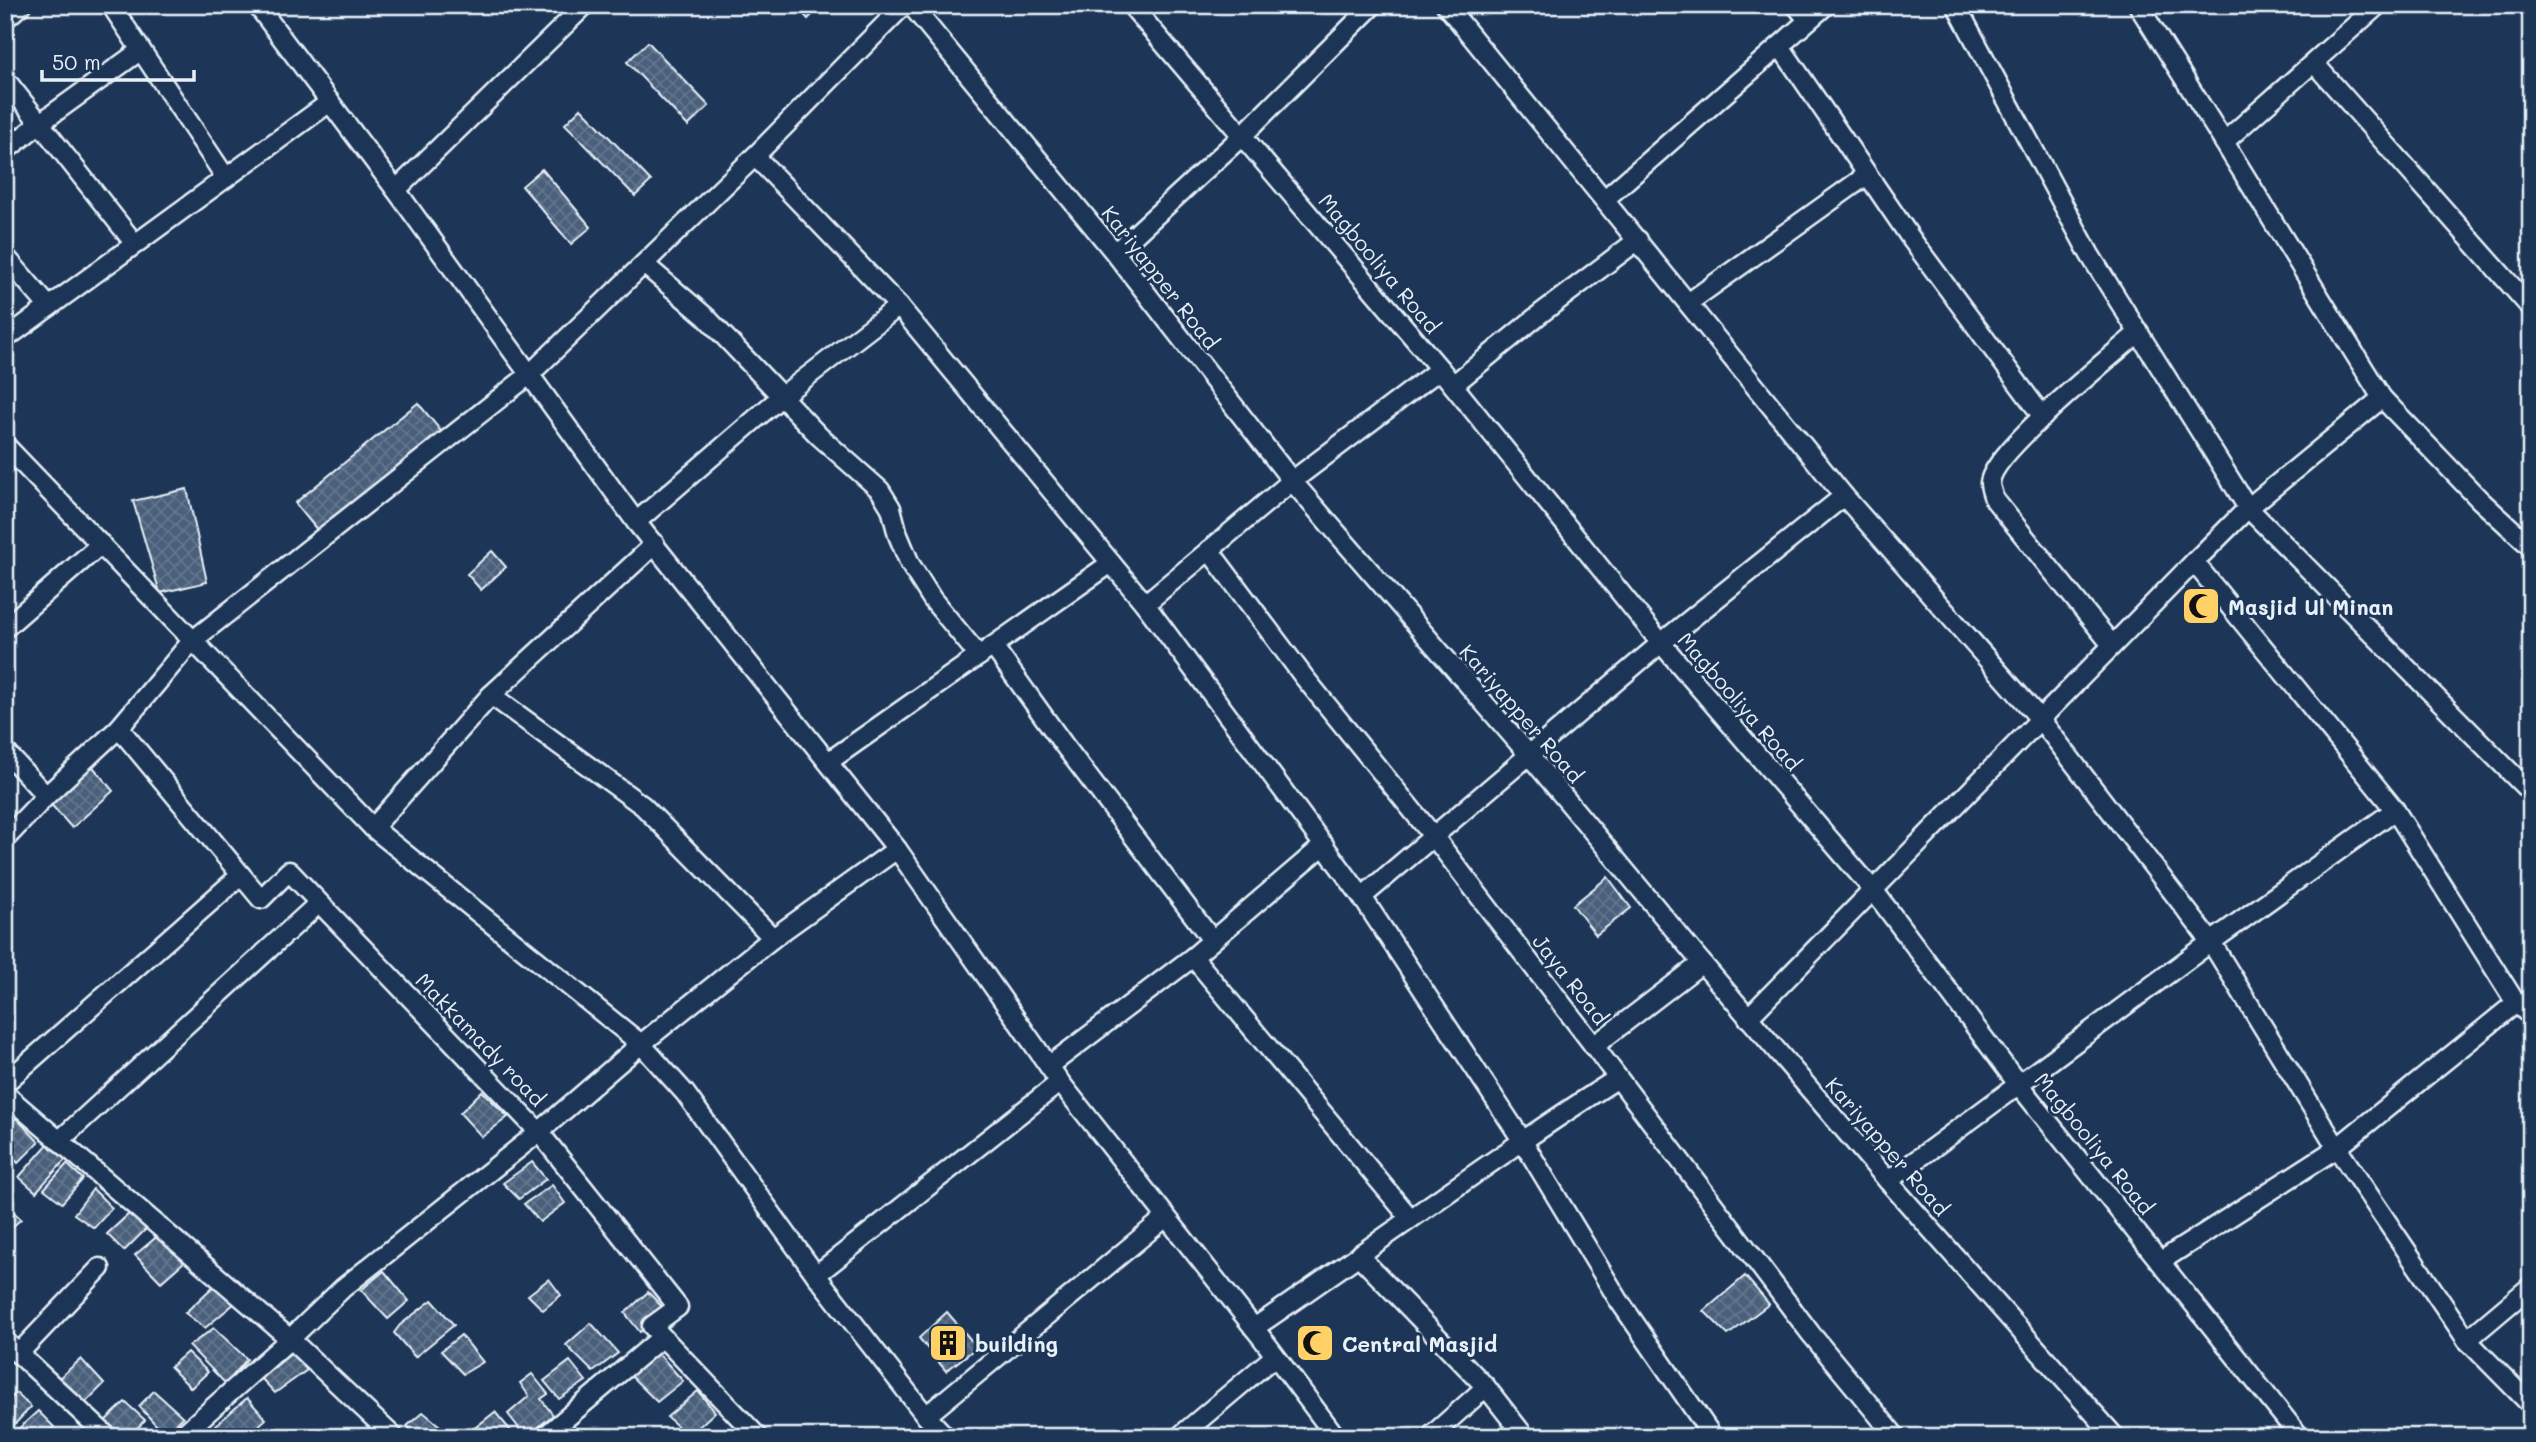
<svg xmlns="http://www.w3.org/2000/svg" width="2536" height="1442" viewBox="0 0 2536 1442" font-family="Mali,sans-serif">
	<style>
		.building { fill: url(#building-cross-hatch); stroke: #e8f1f8; stroke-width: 2 }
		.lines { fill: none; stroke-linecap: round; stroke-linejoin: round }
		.street-casing { stroke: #e8f1f8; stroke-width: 23 }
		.street { stroke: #1d3557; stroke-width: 18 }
		.labels { text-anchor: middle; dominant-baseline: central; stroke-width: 6; stroke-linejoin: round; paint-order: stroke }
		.street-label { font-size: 21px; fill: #e8f1f8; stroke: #1d3557 }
		.poi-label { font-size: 21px; font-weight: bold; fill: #e8f1f8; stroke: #1d3557; text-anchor: start }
	</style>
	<defs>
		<pattern id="building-cross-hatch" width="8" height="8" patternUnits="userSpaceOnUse" patternTransform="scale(1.75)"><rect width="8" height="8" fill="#495e7a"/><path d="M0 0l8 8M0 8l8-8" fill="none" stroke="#63768e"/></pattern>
	</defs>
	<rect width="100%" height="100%" fill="#1d3557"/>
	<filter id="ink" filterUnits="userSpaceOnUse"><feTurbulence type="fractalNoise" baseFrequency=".0143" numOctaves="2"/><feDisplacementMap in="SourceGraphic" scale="14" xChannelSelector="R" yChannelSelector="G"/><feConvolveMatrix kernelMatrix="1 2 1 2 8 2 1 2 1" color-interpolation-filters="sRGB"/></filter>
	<g filter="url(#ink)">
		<g class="building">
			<path d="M 795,5 L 822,5 L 808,19 Z"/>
			<path d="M 648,42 L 709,106 L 688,126 L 627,62 Z"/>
			<path d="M 581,108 L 651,181 L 635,196 L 565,124 Z"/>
			<path d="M 542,169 L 591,227 L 571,244 L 522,186 Z"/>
			<path d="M 418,403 L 441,431 L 318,531 L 295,503 Z"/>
			<path d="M 187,489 L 207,582 L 160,593 L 133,501 Z"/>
			<path d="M 492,551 L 506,567 L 481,590 L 467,574 Z"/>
			<path d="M 89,762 L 113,791 L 72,828 L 48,801 Z"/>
			<path d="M 1608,877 L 1631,908 L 1596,935 L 1573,905 Z"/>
			<path d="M 482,1091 L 508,1117 L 482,1137 L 460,1113 Z"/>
			<path d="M 16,1118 L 39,1142 L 18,1163 L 5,1149 L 5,1128 Z"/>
			<path d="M 48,1144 L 67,1158 L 36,1192 L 19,1177 Z"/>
			<path d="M 532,1162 L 546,1179 L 519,1199 L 503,1183 Z"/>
			<path d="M 67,1164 L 83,1179 L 62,1203 L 44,1189 Z"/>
			<path d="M 552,1185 L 565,1203 L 540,1222 L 524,1204 Z"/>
			<path d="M 93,1189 L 112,1208 L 94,1228 L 74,1214 Z"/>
			<path d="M 5,1204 L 21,1219 L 5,1234 Z"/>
			<path d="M 132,1211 L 148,1227 L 124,1251 L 107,1234 Z"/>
			<path d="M 160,1234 L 184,1262 L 161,1282 L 135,1255 Z"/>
			<path d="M 384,1271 L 409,1301 L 388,1319 L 361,1290 Z"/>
			<path d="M 1745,1276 L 1769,1304 L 1728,1335 L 1704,1311 Z"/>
			<path d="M 549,1279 L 561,1295 L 543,1310 L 528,1295 Z"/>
			<path d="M 216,1284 L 235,1303 L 205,1328 L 185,1313 Z"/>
			<path d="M 648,1292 L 664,1309 L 640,1332 L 625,1313 Z"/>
			<path d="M 432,1300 L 454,1325 L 415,1357 L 394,1333 L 400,1325 Z"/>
			<path d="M 947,1312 L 977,1347 L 946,1371 L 919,1338 Z"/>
			<path d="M 591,1323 L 618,1353 L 593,1372 L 566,1345 Z"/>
			<path d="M 214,1328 L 247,1359 L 226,1384 L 189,1346 Z"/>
			<path d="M 461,1335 L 483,1362 L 463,1374 L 441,1351 Z"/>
			<path d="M 656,1351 L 683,1381 L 657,1402 L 629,1374 Z"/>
			<path d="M 187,1352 L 208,1372 L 191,1388 L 170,1367 Z"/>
			<path d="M 292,1353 L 307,1370 L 275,1393 L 261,1378 Z"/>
			<path d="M 81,1359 L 104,1384 L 85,1403 L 58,1379 Z"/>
			<path d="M 570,1361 L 586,1381 L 559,1399 L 544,1381 Z"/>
			<path d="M 532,1374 L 548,1394 L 541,1399 L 553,1415 L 526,1437 L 508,1414 L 529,1396 L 520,1383 Z"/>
			<path d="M 154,1391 L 183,1417 L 165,1435 L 139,1406 Z"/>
			<path d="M 698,1391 L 715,1412 L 689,1436 L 667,1417 Z"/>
			<path d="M 16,1393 L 31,1407 L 10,1429 L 5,1424 L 5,1404 Z"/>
			<path d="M 247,1398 L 266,1419 L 246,1437 L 212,1437 L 208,1432 Z"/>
			<path d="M 125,1402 L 145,1420 L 129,1437 L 121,1437 L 104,1422 Z"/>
			<path d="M 38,1411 L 54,1427 L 45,1437 L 20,1437 L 15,1432 Z"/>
			<path d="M 423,1412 L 440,1426 L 430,1437 L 419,1437 L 407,1426 Z"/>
			<path d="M 495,1412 L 516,1437 L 476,1437 L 471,1431 Z"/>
		</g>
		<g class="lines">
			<defs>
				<g id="street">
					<path d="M 111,5 L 226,178"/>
					<path d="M 257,5 L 396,190 L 636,522 L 897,849 L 1060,1082 L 1265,1342 L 1336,1437"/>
					<path d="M 911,5 L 1115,253 L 1292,481 L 1530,756 L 1702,963 L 1888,1181 L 2115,1437"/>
					<path d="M 1131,5 L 1440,369 L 1661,643 L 1874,891 L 2018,1084 L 2300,1437"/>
					<path d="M 1446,5 L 1844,496 L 2040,719 L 2211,942 L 2337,1148 L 2467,1340 L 2531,1405"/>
					<path d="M 1796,5 L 1808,20"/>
					<path d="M 1956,5 L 2090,255 L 2248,508 L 2194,562 L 2395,810 L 2516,1003 L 2531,1016"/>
					<path d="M 2138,5 L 2224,142 L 2378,5"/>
					<path d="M 5,19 L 21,5"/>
					<path d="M 1780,46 L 1912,240 L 2043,417"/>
					<path d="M 2314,63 L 2531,308"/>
					<path d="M 5,79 L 135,244"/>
					<path d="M 2224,142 L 2382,398 L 2480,500 L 2531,547"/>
					<path d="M 5,151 L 40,123 L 141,50"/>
					<path d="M 755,156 L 899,306 L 1145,604 L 1362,897 L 1522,1140 L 1618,1299 L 1713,1437"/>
					<path d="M 396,190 L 585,5"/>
					<path d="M 1605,199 L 1826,5"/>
					<path d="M 1115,253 L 1243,135 L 1373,5"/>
					<path d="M 5,256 L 49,307"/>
					<path d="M 644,264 L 706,317 L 819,436 L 880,490 L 891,508 L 898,535 L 910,564 L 932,599 L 979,656"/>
					<path d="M 1688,303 L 1867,175"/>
					<path d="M 5,339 L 330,102"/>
					<path d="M 1453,385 L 1540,314 L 1638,240"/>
					<path d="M 2382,398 L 2248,508 L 2531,793"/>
					<path d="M 5,445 L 373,828 L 641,1044 L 685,1093 L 816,1275 L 926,1416 L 946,1437"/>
					<path d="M 636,522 L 782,396 L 899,306"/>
					<path d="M 1209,550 L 1304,677 L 1434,837 L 1594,1046 L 1811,1334 L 1896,1437"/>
					<path d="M 1145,604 L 1292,481 L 1440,369"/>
					<path d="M 5,628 L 101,544"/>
					<path d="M 2112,645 L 1994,499 C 1993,495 1990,488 1990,483 C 1991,453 2112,356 2139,332"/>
					<path d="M 993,646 L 1064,745 L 1212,940"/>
					<path d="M 491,695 L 643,806 L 773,938"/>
					<path d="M 119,728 L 261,899 L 289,871 L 539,1132 L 678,1307 L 652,1326 L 758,1437"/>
					<path d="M 5,751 L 46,796"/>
					<path d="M 828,762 L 1111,563"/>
					<path d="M 373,828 L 491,695 L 655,544"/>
					<path d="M 5,839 L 46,796 L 119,728 L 192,641 L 529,375 L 755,156 L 904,5"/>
					<path d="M 1324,845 L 1193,957 L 1410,1218"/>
					<path d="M 1362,897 L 1661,643 L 1844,496"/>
					<path d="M 1748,1018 L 2194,562"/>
					<path d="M 1594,1046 L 1702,963"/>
					<path d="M 1049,1066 L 1193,957"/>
					<path d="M 5,1083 L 241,875"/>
					<path d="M 5,1094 L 290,1339 L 394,1437"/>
					<path d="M 59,1141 L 319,903"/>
					<path d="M 1888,1181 L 2211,942 L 2395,810"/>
					<path d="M 1360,1257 L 1486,1387 L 1525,1437"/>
					<path d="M 2161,1261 L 2337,1148 L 2516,1003"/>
					<path d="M 816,1275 L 1060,1082"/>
					<path d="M 1254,1328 C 1376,1245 1494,1157 1618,1078"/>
					<path d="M 2467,1340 L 2531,1286"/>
					<path d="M 5,1341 L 108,1437"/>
					<path d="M 18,1354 L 100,1268"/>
					<path d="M 926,1416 L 1166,1217"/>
					<path d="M 180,1437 L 290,1339 L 343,1288 L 539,1132 L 641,1044 L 773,938 L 897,849"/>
					<path d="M 544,1437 L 662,1337"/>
					<path d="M 1179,1437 L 1275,1356"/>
					<path d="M 1430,1437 L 1486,1387"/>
				</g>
			</defs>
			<use href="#street" class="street-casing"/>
			<use href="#street" class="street"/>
		</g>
	</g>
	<defs>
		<symbol id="mosque-square" viewBox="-11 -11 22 22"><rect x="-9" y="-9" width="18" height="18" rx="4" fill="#ffd166" stroke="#1d3557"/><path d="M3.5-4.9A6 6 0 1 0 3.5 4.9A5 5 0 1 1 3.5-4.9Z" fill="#111"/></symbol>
		<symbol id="building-square" viewBox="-11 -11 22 22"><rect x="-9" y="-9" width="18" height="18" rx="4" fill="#ffd166" stroke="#1d3557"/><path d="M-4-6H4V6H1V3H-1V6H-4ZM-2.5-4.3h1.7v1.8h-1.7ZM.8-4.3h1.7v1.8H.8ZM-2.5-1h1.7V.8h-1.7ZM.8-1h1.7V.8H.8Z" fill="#111"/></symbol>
	</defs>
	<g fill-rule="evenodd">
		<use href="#mosque-square" x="2179" y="584" width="44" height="44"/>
		<use href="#building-square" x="926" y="1321" width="44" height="44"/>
		<use href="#mosque-square" x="1293" y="1321" width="44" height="44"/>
	</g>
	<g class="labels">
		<g class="street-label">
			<text transform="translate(1380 263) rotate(50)">Magbooliya Road</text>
			<text transform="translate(1161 277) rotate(52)">Kariyapper Road</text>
			<text transform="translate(1740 701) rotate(49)">Magbooliya Road</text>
			<text transform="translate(1522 713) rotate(49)">Kariyapper Road</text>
			<text transform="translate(1571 979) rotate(52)">Jaya Road</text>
			<text transform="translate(481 1039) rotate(46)">Makkamady road</text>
			<text transform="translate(2095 1143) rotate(51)">Magbooliya Road</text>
			<text transform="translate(1888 1146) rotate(49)">Kariyapper Road</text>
		</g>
		<g class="poi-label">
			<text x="2228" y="606">Masjid Ul Minan</text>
			<text x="975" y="1343">building</text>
			<text x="1342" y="1343">Central Masjid</text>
		</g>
	</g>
	<rect width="2536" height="1442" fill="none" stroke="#1d3557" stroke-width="28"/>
	<rect x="14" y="14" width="2508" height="1414" fill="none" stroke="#e8f1f8" stroke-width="2.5" filter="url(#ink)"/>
	<path d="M42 70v10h152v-10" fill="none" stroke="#e8f1f8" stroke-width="3.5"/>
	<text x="52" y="70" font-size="21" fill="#e8f1f8" stroke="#1d3557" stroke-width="5" paint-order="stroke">50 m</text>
</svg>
